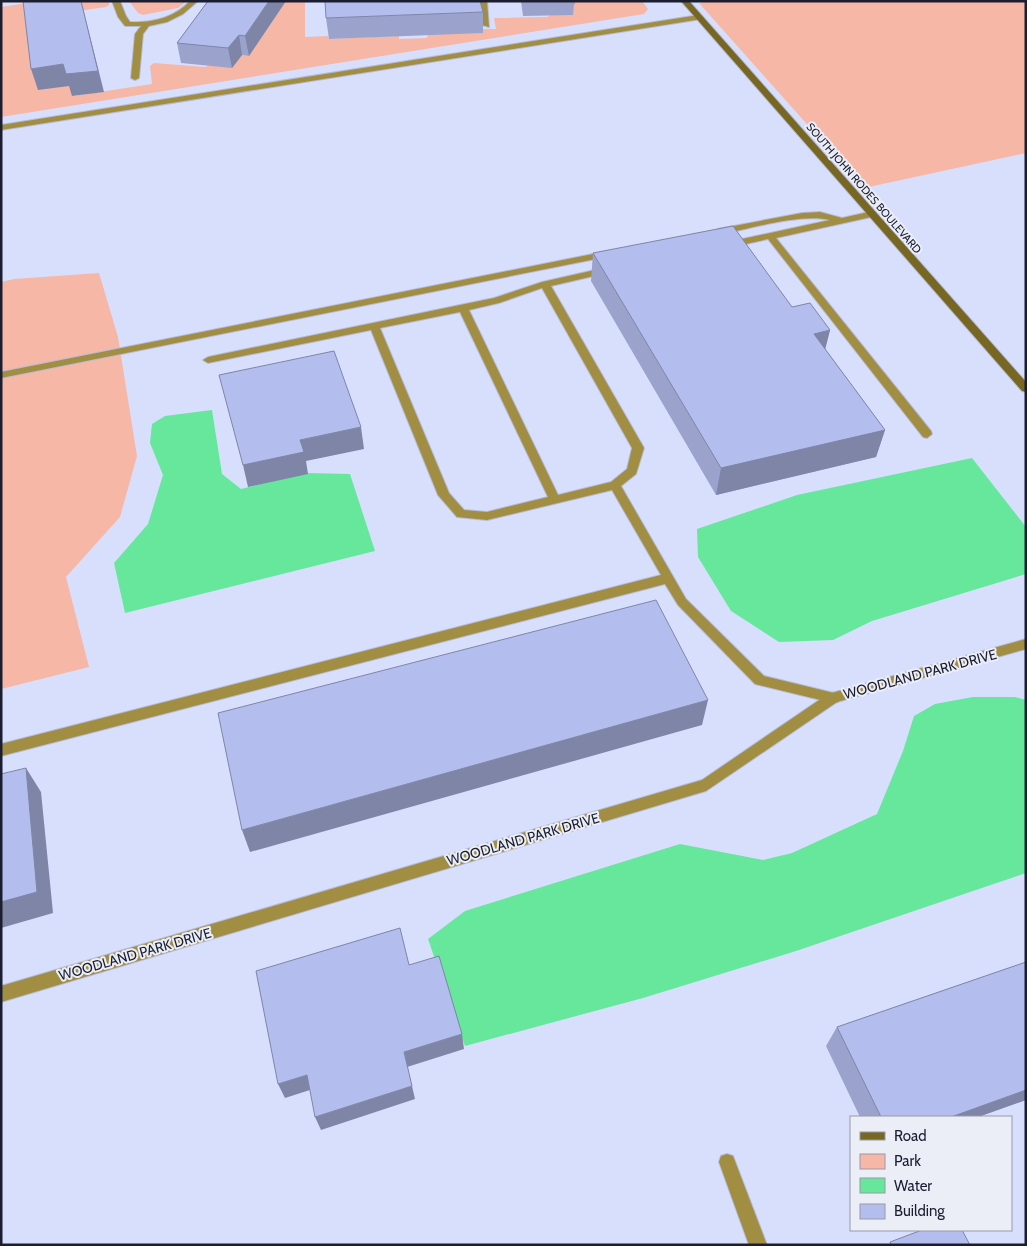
<svg xmlns="http://www.w3.org/2000/svg" width="1027" height="1246" viewBox="0 0 1027 1246" font-family="Cabin,sans-serif">
	<style>
		.green { fill: #f6b7a6 }
		.water { fill: #66e79c }
		.lines { fill: none; stroke-linecap: round; stroke-linejoin: round }
		.service-casing { stroke: #b6bcd8; stroke-width: 2 }
		.minor-casing { stroke: #b6bcd8; stroke-width: 2 }
		.secondary-casing { stroke: #b6bcd8; stroke-width: 2 }
		.service { fill: #a18e43; fill-rule: evenodd }
		.minor { fill: #a18e43; fill-rule: evenodd }
		.secondary { fill: #776723; fill-rule: evenodd }
		.wall { fill: #9ba3cd }
		.shaded-wall { fill: #7e85a7 }
		.building { fill: #b4beee; stroke: #7e85a7 }
		.labels { text-anchor: middle; dominant-baseline: central; stroke-width: 4; stroke-linejoin: round; paint-order: stroke }
		.far-street-label { font-size: 11px; fill: #1b1e30; stroke: #ebedf7 }
		.street-label { font-size: 14px; fill: #1b1e30; stroke: #ebedf7 }
	</style>
	<rect width="100%" height="100%" fill="#d8dffd"/>
	<g class="green">
		<path d="M 40,1 L 109,1 L 109,5 L 106,7 L 57,14 L 73,96 L 152,84 L 150,66 L 154,63 L 205,67 L 242,55 L 249,56 L 286,1 L 305,1 L 305,37 L 328,36 L 329,39 L 399,36 L 399,39 L 427,38 L 428,35 L 474,29 L 496,29 L 494,18 L 547,17 L 575,1 L 642,1 L 648,9 L 644,14 L 1,117 L 1,7 Z"/>
		<path d="M 129,1 L 187,1 L 178,8 L 143,15 L 138,13 Z"/>
		<path d="M 711,1 L 1026,1 L 1026,153 L 864,188 L 699,3 Z"/>
		<path d="M 99,273 L 118,337 L 137,456 L 120,517 L 66,577 L 89,667 L 1,689 L 1,282 L 14,279 Z"/>
	</g>
	<g class="water">
		<path d="M 212,410 L 222,474 L 241,489 L 306,473 L 350,474 L 375,551 L 125,613 L 114,563 L 148,524 L 163,475 L 150,443 L 152,424 L 165,416 Z"/>
		<path d="M 972,458 L 1026,527 L 1026,574 L 872,621 L 833,640 L 779,642 L 731,611 L 698,557 L 697,529 L 797,495 Z"/>
		<path d="M 973,697 L 1015,697 L 1026,700 L 1026,873 L 796,951 L 643,998 L 465,1046 L 428,939 L 465,911 L 680,844 L 763,860 L 792,853 L 877,814 L 903,751 L 914,716 L 935,704 Z"/>
	</g>
	<g class="lines">
		<defs>
			<g id="service">
				<path d="M 479,1 L 487,1 L 489,27 L 482,25 Z"/>
				<path d="M 699,15 L 703,17 L 702,19 L 1,130 L 1,125 Z"/>
				<path d="M 873,211 L 876,212 L 876,216 L 776,238 L 931,431 L 932,434 L 927,438 L 923,437 L 768,239 L 728,248 L 723,245 L 728,242 L 830,220 C 801,213 749,229 718,235 L 713,232 L 718,229 L 802,213 L 820,212 L 842,218 Z"/>
				<path d="M 608,251 L 611,252 L 611,256 L 1,378 L 1,372 Z"/>
				<path d="M 608,267 L 611,268 L 611,272 L 551,286 L 644,448 L 636,474 L 621,486 L 686,599 L 764,676 L 838,694 L 840,698 L 838,702 L 833,703 L 755,684 L 678,605 L 665,584 L 1,756 L 1,744 L 661,575 L 612,490 L 487,520 L 457,517 L 438,495 L 371,330 L 208,363 L 203,360 L 208,357 L 494,298 L 542,282 ZM 542,288 L 632,448 L 627,469 L 611,482 L 558,495 L 469,310 L 499,303 ZM 460,312 L 548,497 L 487,512 L 464,510 L 449,493 L 380,328 Z"/>
				<path d="M 727,1154 L 733,1156 L 767,1245 L 749,1245 L 719,1162 L 721,1156 Z"/>
			</g>
			<g id="minor">
				<path d="M 112,1 L 120,1 L 126,16 L 130,22 C 152,23 174,18 190,1 L 198,1 L 183,14 L 167,22 L 149,26 L 143,34 L 139,78 L 135,80 L 131,78 L 135,34 L 141,26 L 125,26 L 118,17 Z"/>
				<path d="M 1026,639 L 1026,649 L 837,702 L 706,791 L 1,1002 L 1,986 L 702,780 L 828,694 Z"/>
			</g>
			<path id="secondary" d="M 681,1 L 689,1 L 1026,382 L 1026,392 L 1022,391 Z"/>
		</defs>
		<use href="#service" class="service-casing"/>
		<use href="#minor" class="minor-casing"/>
		<use href="#secondary" class="secondary-casing"/>
		<use href="#service" class="service"/>
		<use href="#minor" class="minor"/>
		<use href="#secondary" class="secondary"/>
	</g>
	<g class="wall">
		<path d="M 208,1 L 286,1 L 249,56 L 242,55 L 232,68 L 181,63 L 177,43 Z"/>
		<path d="M 521,1 L 575,1 L 575,4 L 574,4 L 573,15 L 523,16 Z"/>
		<path d="M 483,12 L 483,33 L 329,39 L 326,18 Z"/>
		<path d="M 593,253 L 792,307 L 830,330 L 825,349 L 885,430 L 876,457 L 716,495 L 591,281 Z"/>
		<path d="M 1026,962 L 1026,1100 L 978,1117 L 860,1117 L 826,1046 L 837,1027 Z"/>
	</g>
	<g class="shaded-wall">
		<path d="M 81,1 L 104,92 L 72,96 L 69,86 L 38,90 L 31,69 L 63,64 Z"/>
		<path d="M 269,1 L 286,1 L 249,56 L 245,36 Z"/>
		<path d="M 239,35 L 242,55 L 232,68 L 228,48 Z"/>
		<path d="M 830,330 L 823,358 L 814,334 Z"/>
		<path d="M 361,427 L 364,449 L 306,461 L 308,474 L 248,487 L 243,465 L 300,440 Z"/>
		<path d="M 885,430 L 876,457 L 716,495 L 721,468 Z"/>
		<path d="M 708,700 L 702,725 L 250,852 L 242,830 Z"/>
		<path d="M 26,768 L 41,792 L 53,913 L 1,928 L 1,902 Z"/>
		<path d="M 462,1034 L 464,1049 L 407,1067 L 404,1052 Z"/>
		<path d="M 307,1075 L 313,1089 L 285,1098 L 278,1084 Z"/>
		<path d="M 412,1086 L 415,1099 L 321,1130 L 315,1117 Z"/>
		<path d="M 1026,1090 L 1026,1100 L 978,1117 L 951,1117 Z"/>
	</g>
	<g class="building">
		<path d="M 23,1 L 81,1 L 98,71 L 66,74 L 63,64 L 31,69 Z"/>
		<path d="M 208,1 L 269,1 L 245,36 L 239,35 L 228,48 L 177,43 Z"/>
		<path d="M 325,1 L 480,1 L 483,12 L 326,18 Z"/>
		<path d="M 733,226 L 792,307 L 810,303 L 830,330 L 814,334 L 885,430 L 721,468 L 593,253 Z"/>
		<path d="M 334,351 L 361,427 L 300,440 L 304,452 L 243,465 L 219,375 Z"/>
		<path d="M 656,600 L 708,700 L 242,830 L 218,713 Z"/>
		<path d="M 26,768 L 37,892 L 1,902 L 1,774 Z"/>
		<path d="M 400,928 L 409,965 L 439,956 L 462,1034 L 404,1052 L 412,1086 L 315,1117 L 307,1075 L 278,1084 L 256,971 Z"/>
		<path d="M 1026,962 L 1026,1090 L 951,1117 L 881,1117 L 837,1027 Z"/>
		<path d="M 922,1230 L 962,1230 L 970,1245 L 891,1245 L 890,1242 Z"/>
	</g>
	<g class="labels">
		<g class="far-street-label">
			<text transform="translate(864 188) rotate(49)">SOUTH JOHN RODES BOULEVARD</text>
		</g>
		<g class="street-label">
			<text transform="translate(920 674) rotate(-15)">WOODLAND PARK DRIVE</text>
			<text transform="translate(523 839) rotate(-16)">WOODLAND PARK DRIVE</text>
			<text transform="translate(135 954) rotate(-16)">WOODLAND PARK DRIVE</text>
		</g>
	</g>
	<rect width="1027" height="1246" fill="none" stroke="#1b1e30" stroke-width="5"/>
	<rect x="850" y="1116" width="162" height="115" fill="#ebedf7" stroke="#989aa7"/>
	<rect x="860" y="1132" width="25" height="8" fill="#776723" stroke="#989aa7"/>
	<text x="894" y="1141" font-size="15" fill="#1b1e30">Road</text>
	<rect x="860" y="1154" width="25" height="15" fill="#f6b7a6" stroke="#989aa7"/>
	<text x="894" y="1166" font-size="15" fill="#1b1e30">Park</text>
	<rect x="860" y="1178" width="25" height="15" fill="#66e79c" stroke="#989aa7"/>
	<text x="894" y="1191" font-size="15" fill="#1b1e30">Water</text>
	<rect x="860" y="1204" width="25" height="15" fill="#b4beee" stroke="#989aa7"/>
	<text x="894" y="1216" font-size="15" fill="#1b1e30">Building</text>
</svg>
